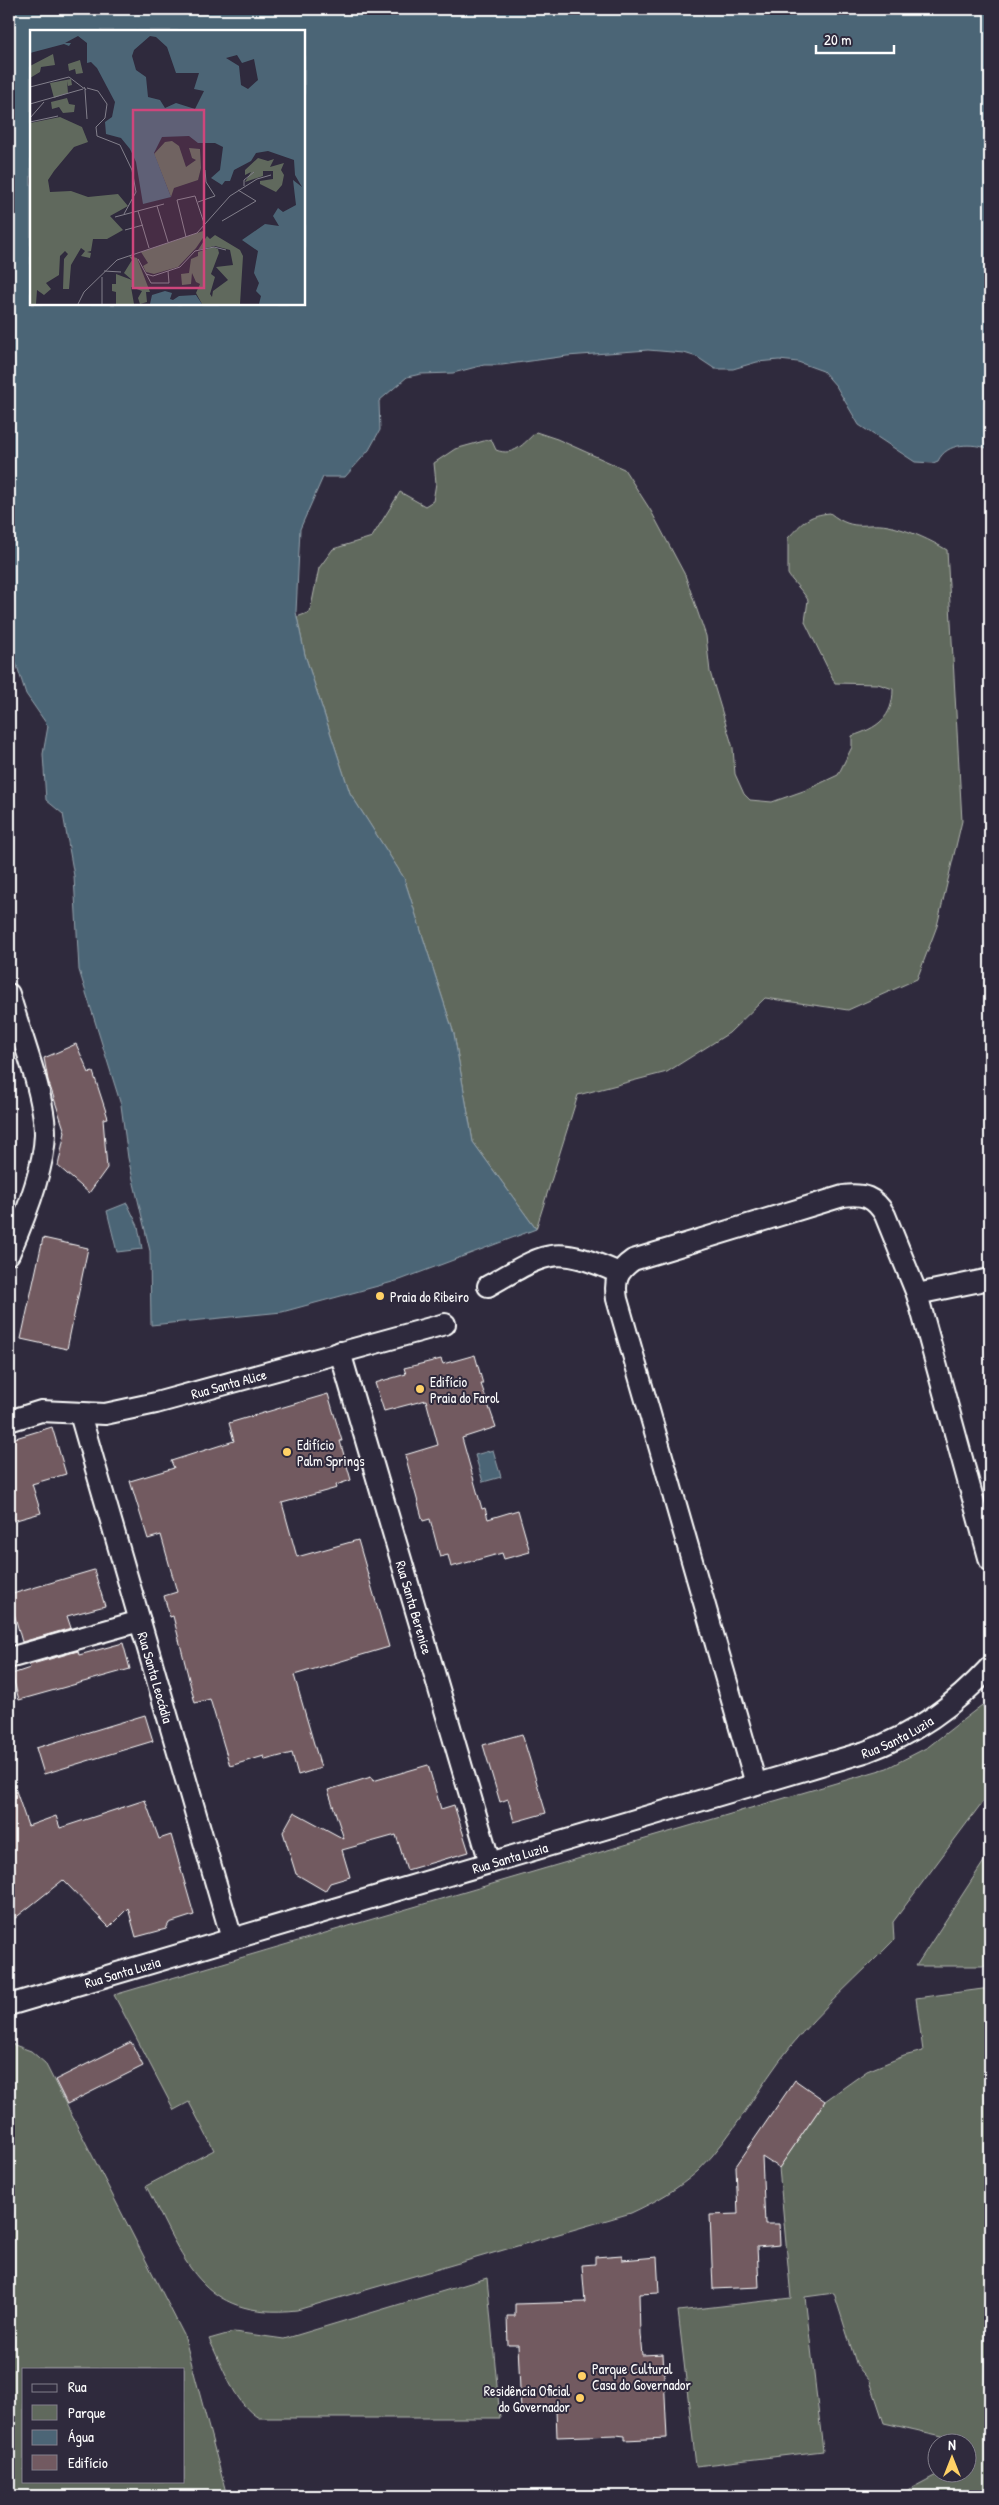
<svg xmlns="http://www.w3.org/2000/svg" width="999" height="2505" viewBox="0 0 999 2505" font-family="'Patrick Hand',sans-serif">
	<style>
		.green { fill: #60695d; stroke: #b0b4ae; fill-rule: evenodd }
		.water { fill: #4c6576; stroke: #94a3ad; fill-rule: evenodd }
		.building { fill: #725a61; stroke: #fff }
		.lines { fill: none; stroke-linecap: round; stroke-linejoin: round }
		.street-casing { stroke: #fff; stroke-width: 24 }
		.street { stroke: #2f2a3d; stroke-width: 20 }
		.poi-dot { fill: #ffd166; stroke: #2f2a3d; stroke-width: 2 }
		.labels { text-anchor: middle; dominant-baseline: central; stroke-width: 4; stroke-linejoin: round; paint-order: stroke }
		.poi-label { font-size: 14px; fill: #fff; stroke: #2f2a3d; text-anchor: start }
		.street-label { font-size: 14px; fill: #fff; stroke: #2f2a3d }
		.inset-road { fill: none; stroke: #827f8b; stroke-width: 1 }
		.view { fill: #ce467c; fill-opacity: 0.15; stroke: #ce467c; stroke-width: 2.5 }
		.inset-edge { fill: none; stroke: #fff; stroke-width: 2.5 }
	</style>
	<rect width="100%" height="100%" fill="#2f2a3d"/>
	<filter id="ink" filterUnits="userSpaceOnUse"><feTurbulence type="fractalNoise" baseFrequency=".02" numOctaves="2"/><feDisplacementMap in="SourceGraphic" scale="10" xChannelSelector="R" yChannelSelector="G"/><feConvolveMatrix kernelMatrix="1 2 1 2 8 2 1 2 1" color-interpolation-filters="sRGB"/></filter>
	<g filter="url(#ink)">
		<g class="green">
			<path d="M 536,432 L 557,439 L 624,469 L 651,511 L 685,575 L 706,636 L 710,672 L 733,748 L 735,774 L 744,794 L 750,800 L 772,802 L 806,790 L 838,775 L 852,747 L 852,736 C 877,728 893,718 893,689 L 878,684 L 835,683 L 805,622 L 808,600 C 803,591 790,579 788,574 L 788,538 C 803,522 808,515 830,513 C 856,534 866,520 893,527 C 913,532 930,540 947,550 L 962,821 L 937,926 L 917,979 L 848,1010 L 765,998 L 729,1033 L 667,1072 L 578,1095 L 536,1229 L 473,1142 L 454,1034 L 404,878 L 350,793 L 305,655 L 297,617 L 310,612 L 319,568 L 333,549 L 372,537 L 400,492 L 425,506 L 433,501 L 436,483 L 434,463 L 455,449 L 491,439 L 496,450 C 514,457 523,444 536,432 Z"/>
			<path d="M 982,1705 L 990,1716 L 990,1792 L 893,1922 L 894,1940 C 861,1974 820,2010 791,2046 C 758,2086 735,2135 698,2171 C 678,2189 655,2202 631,2213 L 297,2310 C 200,2321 184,2258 146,2186 L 214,2150 L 189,2102 L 174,2110 L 114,1995 L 887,1768 L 928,1747 Z"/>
			<path d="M 990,1852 L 990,1966 L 916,1966 Z"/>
			<path d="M 990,1988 L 990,2496 L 897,2496 L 940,2473 L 966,2472 L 966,2442 L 953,2442 L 951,2438 L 884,2423 L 870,2381 L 857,2366 L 834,2293 L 805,2297 L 823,2451 L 696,2466 L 678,2311 L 791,2298 L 779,2168 L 825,2101 L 867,2071 L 904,2056 L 923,2051 L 916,1998 Z"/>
			<path d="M 9,2043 L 31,2051 L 45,2063 L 184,2335 L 227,2496 L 9,2496 ZM 24,2369 L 184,2369 L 184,2481 L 24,2481 Z"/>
			<path d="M 487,2278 L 500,2418 L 259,2418 C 235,2405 221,2363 209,2339 L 234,2332 L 284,2339 Z"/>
		</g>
		<g class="water">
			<path d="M 9,9 L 990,9 L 990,449 C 972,443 947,442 938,461 L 933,463 L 915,462 L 859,425 L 836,386 L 823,371 L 798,362 L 779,360 L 757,362 L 733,369 L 715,369 L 697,357 L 684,353 L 648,350 L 567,356 L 502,365 L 484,365 L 453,373 L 421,374 L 407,377 L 379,401 L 380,430 L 369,450 L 345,477 L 323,477 L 300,529 L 296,612 L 305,655 L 350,793 L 404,878 L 454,1034 L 473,1142 L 536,1229 L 400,1280 L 282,1312 L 151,1325 L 150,1251 L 128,1158 L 121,1105 L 79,970 L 74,876 L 63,814 L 46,800 L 43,754 L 48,726 L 26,694 L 9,641 ZM 31,31 L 304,31 L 304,304 L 31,304 Z"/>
			<path d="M 127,1203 L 138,1226 L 142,1249 L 117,1252 L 107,1211 Z"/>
			<path d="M 493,1450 L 501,1477 L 483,1482 L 475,1455 Z"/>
		</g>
		<g class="building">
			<path d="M 76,1044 L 89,1073 L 93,1072 L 108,1118 L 103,1119 L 107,1168 L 89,1193 L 58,1166 L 65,1132 L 48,1080 L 44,1058 Z"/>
			<path d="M 43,1238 L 88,1248 L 67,1349 L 21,1339 Z"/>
			<path d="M 475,1355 L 483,1384 L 481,1384 L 496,1427 L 462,1438 L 482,1509 L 485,1508 L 488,1519 L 518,1510 L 530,1552 L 504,1559 L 502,1553 L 451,1567 L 448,1555 L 440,1557 L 430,1519 L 423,1521 L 405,1455 L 438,1445 L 426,1400 L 384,1411 L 375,1383 L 406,1374 L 404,1368 L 441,1359 L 443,1364 Z"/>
			<path d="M 328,1394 L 342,1441 L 340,1441 L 351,1480 L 336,1485 L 337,1488 L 282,1503 L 297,1557 L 358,1540 L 389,1647 L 294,1675 L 321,1768 L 298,1775 L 292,1753 L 265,1760 L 264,1756 L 230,1766 L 210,1699 L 195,1703 L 173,1616 L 170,1617 L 164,1596 L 177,1592 L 161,1535 L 148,1539 L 130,1481 L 174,1468 L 171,1461 L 234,1441 L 229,1423 Z"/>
			<path d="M 52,1427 L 66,1474 L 32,1484 L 41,1513 L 9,1522 L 9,1440 Z"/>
			<path d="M 94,1570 L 105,1606 L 67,1616 L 71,1628 L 22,1642 L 9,1595 Z"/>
			<path d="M 123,1643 L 130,1669 L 19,1700 L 12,1674 L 30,1668 L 29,1665 L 78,1651 L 79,1655 Z"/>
			<path d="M 145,1715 L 153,1741 L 44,1774 L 36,1748 Z"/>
			<path d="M 522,1734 L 546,1813 L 514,1822 L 508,1799 L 500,1802 L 483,1745 Z"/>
			<path d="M 428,1765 L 441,1809 L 454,1805 L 469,1852 L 407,1870 L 396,1835 L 342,1850 L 350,1877 L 330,1883 L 325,1891 L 296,1874 L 283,1832 L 294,1812 L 344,1839 L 328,1790 L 371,1777 L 373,1781 Z"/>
			<path d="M 9,1779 L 12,1779 L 28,1826 L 56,1816 L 60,1828 L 145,1800 L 159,1839 L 171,1835 L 194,1915 L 169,1923 L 166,1929 L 136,1937 L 128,1908 L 109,1927 L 63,1880 L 9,1923 Z"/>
			<path d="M 131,2042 L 143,2066 L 67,2104 L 55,2080 Z"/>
			<path d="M 795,2080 L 825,2101 L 779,2168 L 762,2157 L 765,2224 L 779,2224 L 780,2245 L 757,2247 L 759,2287 L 713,2289 L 710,2215 L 738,2214 L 736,2166 Z"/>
			<path d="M 622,2255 L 622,2260 L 657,2257 L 659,2293 L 639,2294 L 640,2334 L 642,2355 L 663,2354 L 667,2438 L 625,2440 L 625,2436 L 616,2435 L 557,2437 L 556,2410 L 521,2412 L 518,2345 L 508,2345 L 507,2316 L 515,2316 L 515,2304 L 585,2302 L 582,2265 L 595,2264 L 595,2257 Z"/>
		</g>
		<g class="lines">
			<defs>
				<g id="street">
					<path d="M 9,994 C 20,1033 45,1095 45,1134 C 44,1171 24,1220 9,1254"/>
					<path d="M 488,1286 C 548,1252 553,1244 619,1273"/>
					<path d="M 917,1294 L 990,1279"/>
					<path id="s1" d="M 340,1352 L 490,1863"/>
					<path id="s2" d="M 80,1414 L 232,1939"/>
					<path id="s3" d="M 9,1421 L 41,1411 L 105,1414 L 156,1403 L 445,1324"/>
					<path d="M 9,1658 L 140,1621"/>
					<path d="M 756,1784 L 617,1299 C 614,1281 617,1271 633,1260 L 843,1196 C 863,1193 875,1197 885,1215 L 917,1294 L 990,1561"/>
					<path id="s4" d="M 9,2005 L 865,1752 C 915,1734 954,1706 990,1667"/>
				</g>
			</defs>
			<use href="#street" class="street-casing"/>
			<use href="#street" class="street"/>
		</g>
	</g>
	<g class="poi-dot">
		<circle cx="380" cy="1296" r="5"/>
		<circle cx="420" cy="1389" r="5"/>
		<circle cx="287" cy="1452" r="5"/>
		<circle cx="582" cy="2376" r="5"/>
		<circle cx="580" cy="2398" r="5"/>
	</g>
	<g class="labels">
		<g class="poi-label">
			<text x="390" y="1296">Praia do Ribeiro</text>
			<text x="430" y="1381">Edifício<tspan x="430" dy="16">Praia do Farol</tspan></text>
			<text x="297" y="1444">Edifício<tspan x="297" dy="16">Palm Springs</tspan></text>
			<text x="592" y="2368">Parque Cultural<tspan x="592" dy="16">Casa do Governador</tspan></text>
			<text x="570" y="2390" text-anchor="end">Residência Oficial<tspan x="570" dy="16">do Governador</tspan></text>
		</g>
		<g class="street-label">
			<text stroke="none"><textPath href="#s3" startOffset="225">Rua Santa Alice</textPath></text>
			<text stroke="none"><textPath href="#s1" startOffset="266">Rua Santa Berenice</textPath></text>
			<text stroke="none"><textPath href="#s2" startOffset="274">Rua Santa Leocádia</textPath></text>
			<text stroke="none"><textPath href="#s4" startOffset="928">Rua Santa Luzia</textPath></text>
			<text stroke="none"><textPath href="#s4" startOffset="522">Rua Santa Luzia</textPath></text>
			<text stroke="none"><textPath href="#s4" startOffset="118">Rua Santa Luzia</textPath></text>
		</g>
	</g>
	<g transform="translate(30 30)">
		<rect width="275" height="275" fill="#2f2a3d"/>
		<path d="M 23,24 L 25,35 L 11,37 L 10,42 L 0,48 L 0,36 ZM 50,30 L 53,43 L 46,44 L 45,39 L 39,41 L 38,34 ZM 41,49 L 42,55 L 38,56 L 37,51 L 38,63 L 24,68 L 20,53 ZM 37,68 L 39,74 L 45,75 L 44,82 L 33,83 L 29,77 L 22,79 L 21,72 ZM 30,87 L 52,97 L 58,112 L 44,117 L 24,141 L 18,150 L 20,162 L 41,161 L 58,167 L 88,164 L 98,176 L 80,186 L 93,200 L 77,209 L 63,209 L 61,221 L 57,222 L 61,223 L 60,228 L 51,226 L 55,221 L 51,218 L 41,235 L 39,259 L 33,259 L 34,229 L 38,224 L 35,221 L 30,226 L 29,245 L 16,253 L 21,259 L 14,265 L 7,260 L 6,274 L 0,274 L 0,93 ZM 142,111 L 149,116 L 156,137 L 166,130 L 162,128 L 159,118 L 170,119 L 171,138 L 168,150 L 144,158 L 141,167 L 124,124 L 135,112 ZM 228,128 L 238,131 L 244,129 L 240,137 L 254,133 L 251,140 L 254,145 L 252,155 L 246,162 L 230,154 L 230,151 L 243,149 L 243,141 L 233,141 L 233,146 L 215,152 L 221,142 L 215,145 L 215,140 ZM 173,201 L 175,205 L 166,218 L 148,237 L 124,244 L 116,242 L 113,236 L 118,233 L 111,222 ZM 185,205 L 210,220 L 213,226 L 210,274 L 172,274 L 166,263 L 170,254 L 166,252 L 162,243 L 161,254 L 152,255 L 151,244 L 159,243 L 161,229 L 168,226 L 168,222 L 183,217 L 188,219 L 189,223 L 181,244 L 185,247 L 180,264 L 182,267 L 183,261 L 198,250 L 186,237 L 203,235 L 200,220 L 185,216 L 168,220 L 177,206 L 180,209 ZM 99,226 L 107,228 L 120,262 L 116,262 L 117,272 L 110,274 L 108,268 L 112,261 L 101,257 L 104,274 L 86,274 L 86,262 L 82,261 L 82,254 L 86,254 L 86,244 L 102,250 L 94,243 L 102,230 Z" fill="#60695d"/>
		<path d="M 0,1 L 275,1 L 275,274 L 229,274 L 231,266 L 226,261 L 229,253 L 224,243 L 228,221 L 212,210 L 235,194 L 249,196 L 243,186 L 248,178 L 253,182 L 266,175 L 263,150 L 272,157 L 265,145 L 264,130 L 238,121 L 226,123 L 221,131 L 204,140 L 200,151 L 195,151 L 192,155 L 181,148 L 190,140 L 193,117 L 185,113 L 168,113 L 159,106 L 132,107 L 124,123 L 141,167 L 113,174 L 106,132 L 100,119 L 91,108 L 76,104 L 75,92 L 82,87 L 85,72 L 67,38 L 61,32 L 57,33 L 57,13 L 48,6 L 35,13 L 41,13 L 39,16 L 34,14 L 0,23 ZM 120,6 L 126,7 L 137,17 L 146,43 L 169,43 L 164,59 L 174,61 L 165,79 L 146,73 L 135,78 L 130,70 L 118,67 L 116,47 L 106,40 L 102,26 L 104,20 ZM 207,25 L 212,33 L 224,29 L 228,50 L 218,59 L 211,55 L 209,36 L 196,28 ZM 135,261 L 142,263 L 140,269 L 143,270 L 149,266 L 166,265 L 172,274 L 120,274 L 122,265 Z" fill="#4c6576" fill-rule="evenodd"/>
		<path class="inset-road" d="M 39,47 L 56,60 L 54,57M 0,57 L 39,47M 57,58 L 68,61 L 77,74 L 75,88 L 66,97 L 67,106 L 90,115 L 102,140 L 106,162 L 94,184M 55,60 L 57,89M 0,74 L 53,59M 0,88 L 14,72M 0,92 L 28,86M 214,156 L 214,150 L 224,142M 168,172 L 185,166 L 176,152 L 175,140M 127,176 L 138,212M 108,181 L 119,218M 85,187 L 134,174M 192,191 L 226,171 L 208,160M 95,200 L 113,195M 156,207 L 147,170 L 165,166 L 174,193M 108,229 L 121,253 L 139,253 L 138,241M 74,241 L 91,242M 116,244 L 123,246 L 150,237 L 165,221 L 184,217 L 196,220M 72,247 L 72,274M 48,274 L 54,262 L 87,230 L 167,203 L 200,166 L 227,149 L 241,145"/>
		<path class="view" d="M 103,80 L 174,80 L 174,258 L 103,258 Z"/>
		<rect width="275" height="275" class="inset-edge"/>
	</g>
	<rect width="999" height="2505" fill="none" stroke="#2f2a3d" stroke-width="30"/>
	<rect x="15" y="15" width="969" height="2475" fill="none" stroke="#fff" stroke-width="2" filter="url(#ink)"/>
	<rect x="22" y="2368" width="162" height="115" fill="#2f2a3d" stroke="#827f8b"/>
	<rect x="32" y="2384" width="25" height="8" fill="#2f2a3d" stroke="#827f8b"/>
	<text x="68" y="2392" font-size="15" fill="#ffffff">Rua</text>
	<rect x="32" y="2405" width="25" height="15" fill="#60695d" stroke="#827f8b"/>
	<text x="68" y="2418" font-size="15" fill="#ffffff">Parque</text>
	<rect x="32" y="2430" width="25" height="15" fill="#4c6576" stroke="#827f8b"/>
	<text x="68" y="2442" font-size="15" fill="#ffffff">Água</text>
	<rect x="32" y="2455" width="25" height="15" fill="#725a61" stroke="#827f8b"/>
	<text x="68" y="2468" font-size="15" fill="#ffffff">Edifício</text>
	<g transform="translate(952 2458)"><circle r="24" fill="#2f2a3d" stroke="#827f8b"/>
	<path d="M0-4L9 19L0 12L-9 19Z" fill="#ffd166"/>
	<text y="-8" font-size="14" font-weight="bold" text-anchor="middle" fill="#ffffff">N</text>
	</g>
	<path d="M816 45v8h78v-8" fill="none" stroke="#ffffff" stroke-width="2.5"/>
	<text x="824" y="45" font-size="15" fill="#ffffff" stroke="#2f2a3d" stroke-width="4" paint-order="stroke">20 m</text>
</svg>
